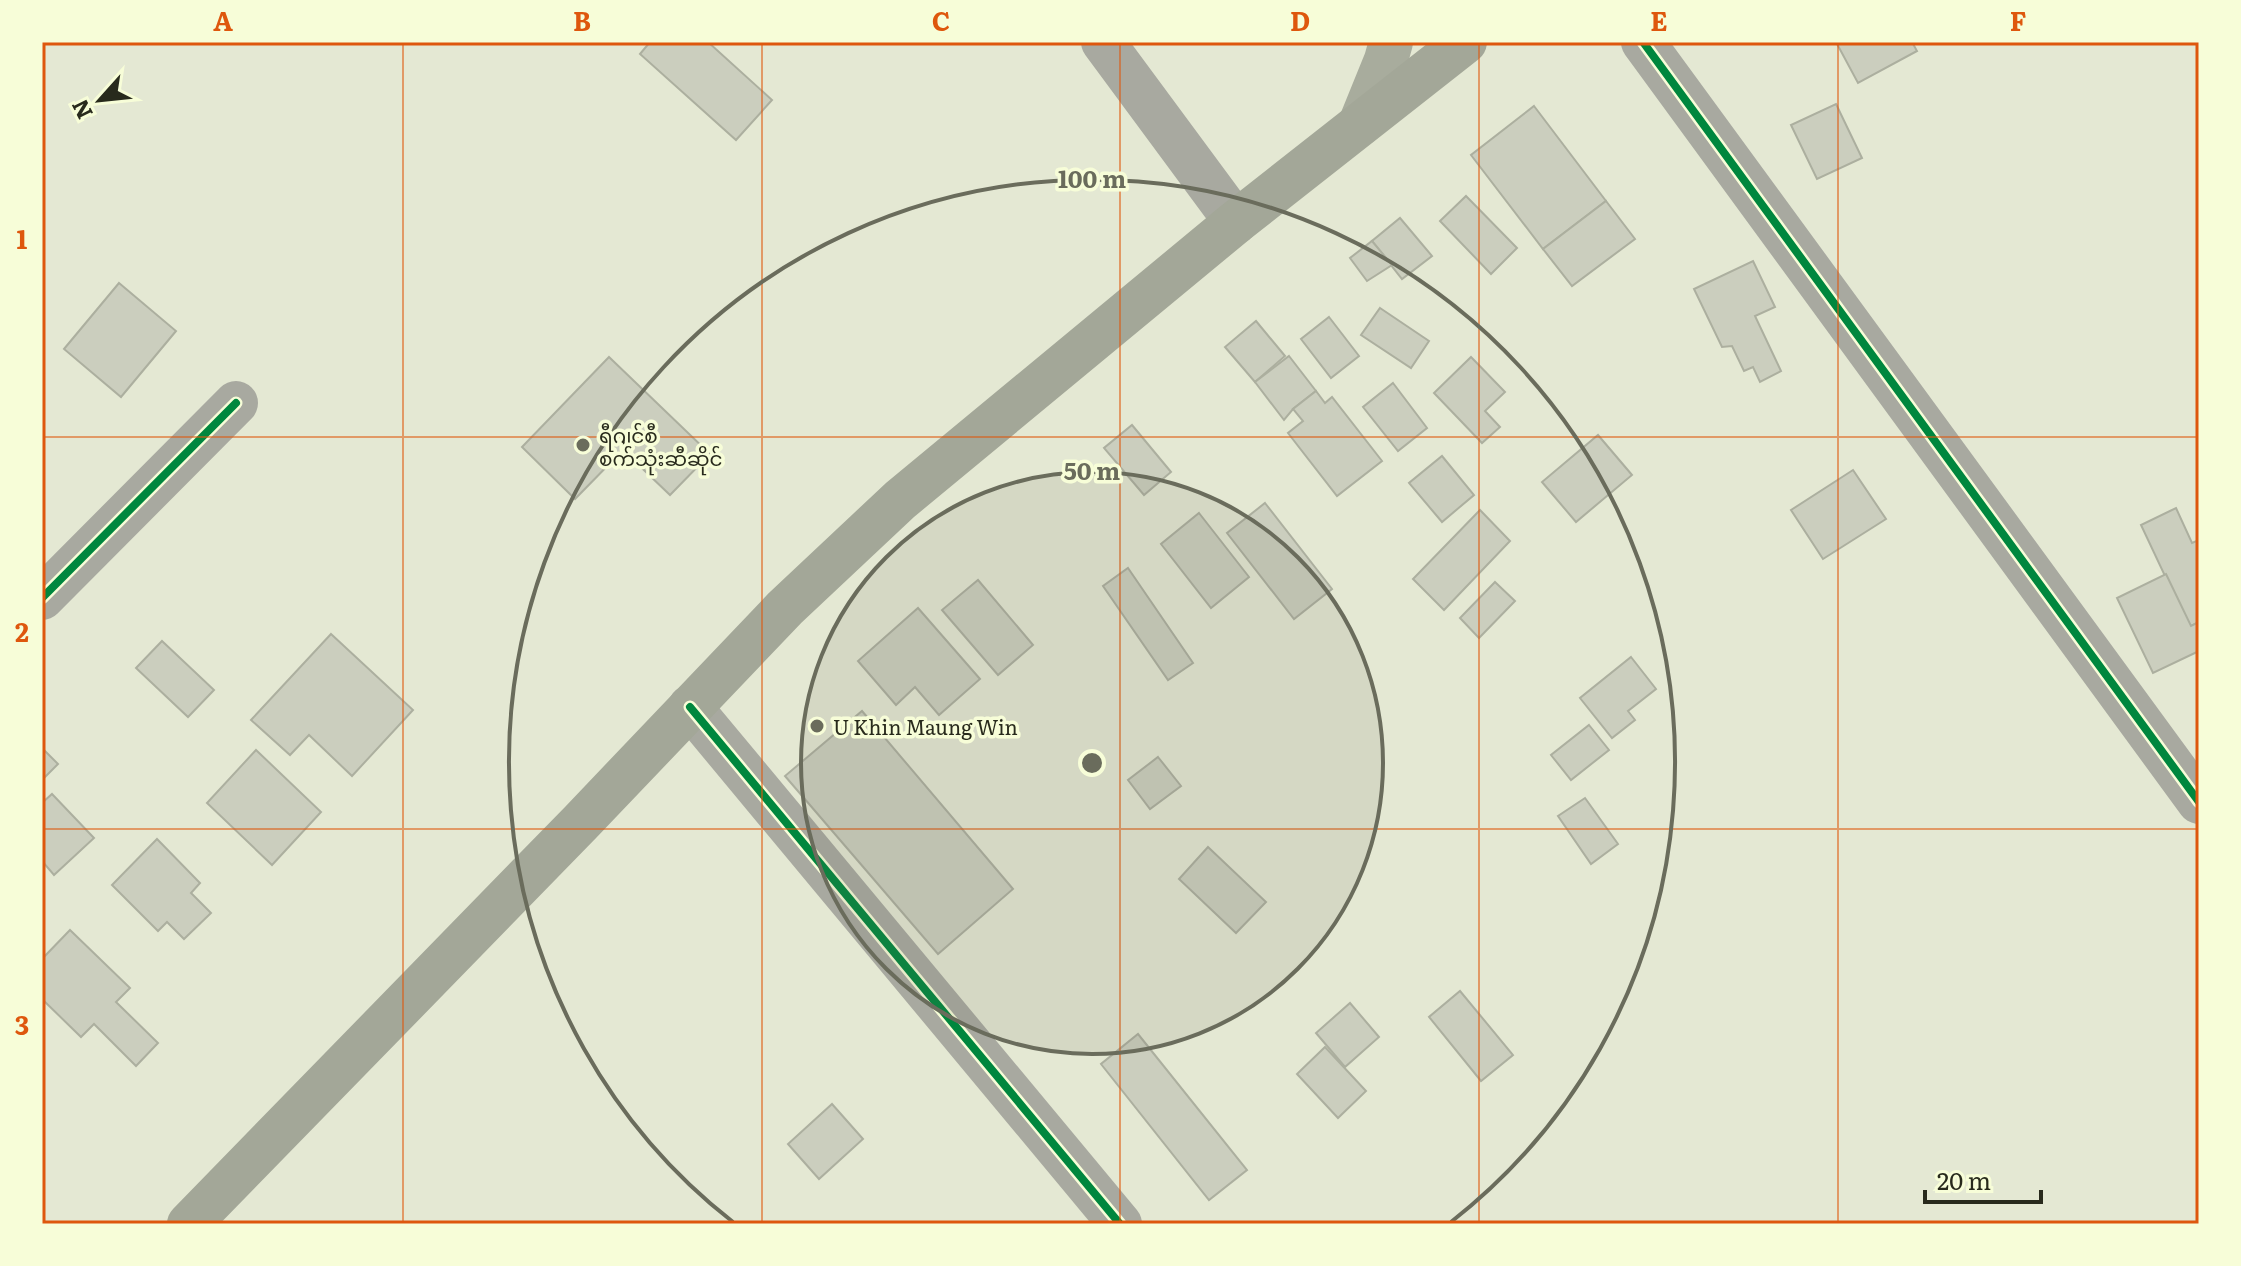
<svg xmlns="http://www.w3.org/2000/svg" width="2241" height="1266" viewBox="0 0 2241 1266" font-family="Literata,'Noto Sans Myanmar',serif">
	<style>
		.building { fill: #cbcebe; stroke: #acaf9f; stroke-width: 2 }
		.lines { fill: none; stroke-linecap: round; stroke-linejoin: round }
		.minor { stroke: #a8a9a0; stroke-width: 44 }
		.major { stroke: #a8ac9d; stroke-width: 44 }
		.highway { stroke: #a3a798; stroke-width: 44 }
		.cycleway-casing { stroke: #f7fdd8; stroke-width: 13 }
		.cycleway { stroke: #00873e; stroke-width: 8 }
		.grid { fill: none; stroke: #de570d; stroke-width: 2; stroke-opacity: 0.55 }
		.ring { fill: none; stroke: #6a6c5c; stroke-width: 4 }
		.poi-dot { fill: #6a6c5c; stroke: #f7fdd8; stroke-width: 3 }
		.labels { text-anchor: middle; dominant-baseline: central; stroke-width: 7; stroke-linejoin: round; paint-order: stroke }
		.poi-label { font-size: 20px; fill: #282a1c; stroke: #f7fdd8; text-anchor: start }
		.centre { fill: #6a6c5c; stroke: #f7fdd8; stroke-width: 4 }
		.ring-label { font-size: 24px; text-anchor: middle; font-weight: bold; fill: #6a6c5c; stroke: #f7fdd8; stroke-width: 7; stroke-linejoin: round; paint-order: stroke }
		.neatline { fill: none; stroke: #de570d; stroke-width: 3 }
		.grid-label { font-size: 26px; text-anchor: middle; font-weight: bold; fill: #de570d }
	</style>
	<rect width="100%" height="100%" fill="#e4e8d3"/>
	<g class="building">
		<path d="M 650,42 L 708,42 L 772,100 L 736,140 L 640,54 Z"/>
		<path d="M 1836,42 L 1912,42 L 1917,51 L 1858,83 Z"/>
		<path d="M 1836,104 L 1862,158 L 1817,179 L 1791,125 Z"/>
		<path d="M 1534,106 L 1606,201 L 1543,249 L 1471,155 Z"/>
		<path d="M 1466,196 L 1517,248 L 1491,274 L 1440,221 Z"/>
		<path d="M 1606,201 L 1635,239 L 1572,286 L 1543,249 Z"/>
		<path d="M 1400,218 L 1432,256 L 1402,279 L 1372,241 Z"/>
		<path d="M 1372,241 L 1392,265 L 1367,281 L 1350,258 Z"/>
		<path d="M 1753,261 L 1775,307 L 1755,316 L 1781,371 L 1760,382 L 1753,367 L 1744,371 L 1732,346 L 1722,347 L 1694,289 Z"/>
		<path d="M 119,283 L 176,331 L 121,397 L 64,349 Z"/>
		<path d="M 1380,308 L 1429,341 L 1411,368 L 1361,335 Z"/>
		<path d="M 1329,317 L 1359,356 L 1331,378 L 1301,339 Z"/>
		<path d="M 1256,321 L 1285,356 L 1255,382 L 1225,347 Z"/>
		<path d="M 1289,356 L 1316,391 L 1293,409 L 1284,420 L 1255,382 Z"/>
		<path d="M 609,357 L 710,454 L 670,495 L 623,450 L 575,499 L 522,447 Z"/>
		<path d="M 1471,357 L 1505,392 L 1485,411 L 1500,427 L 1482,443 L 1434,393 Z"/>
		<path d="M 1393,383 L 1427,428 L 1398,451 L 1363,407 Z"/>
		<path d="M 1316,391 L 1325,403 L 1332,397 L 1382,461 L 1337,496 L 1288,433 L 1303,421 L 1293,409 Z"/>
		<path d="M 1132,425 L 1171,472 L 1144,495 L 1104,448 Z"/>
		<path d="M 1598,435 L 1632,475 L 1576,522 L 1542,482 Z"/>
		<path d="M 1442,456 L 1474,495 L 1442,522 L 1409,483 Z"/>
		<path d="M 1853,470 L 1886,519 L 1823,559 L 1791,510 Z"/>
		<path d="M 1265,503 L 1332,589 L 1294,619 L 1227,533 Z"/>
		<path d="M 2176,508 L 2192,543 L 2199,540 L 2199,622 L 2189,627 L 2141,525 Z"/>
		<path d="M 1480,510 L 1510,541 L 1444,610 L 1413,579 Z"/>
		<path d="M 1199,513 L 1249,577 L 1211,608 L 1161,544 Z"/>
		<path d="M 1128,568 L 1193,663 L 1168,680 L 1103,586 Z"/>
		<path d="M 2166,574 L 2191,626 L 2199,622 L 2199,651 L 2153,673 L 2117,598 Z"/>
		<path d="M 978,580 L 1033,645 L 998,675 L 942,610 Z"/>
		<path d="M 1495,582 L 1515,601 L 1479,638 L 1460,618 Z"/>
		<path d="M 918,608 L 980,679 L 939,715 L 915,687 L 896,705 L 858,661 Z"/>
		<path d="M 331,634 L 413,710 L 352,776 L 309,735 L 290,755 L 251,720 Z"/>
		<path d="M 162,641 L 214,690 L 188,717 L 136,668 Z"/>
		<path d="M 1631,657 L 1656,689 L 1628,711 L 1635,720 L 1612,738 L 1580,698 Z"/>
		<path d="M 862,711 L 1013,889 L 938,954 L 785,776 Z"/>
		<path d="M 1589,725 L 1609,750 L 1571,780 L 1551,755 Z"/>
		<path d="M 42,748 L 58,764 L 42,780 Z"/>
		<path d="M 256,750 L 321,812 L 272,865 L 207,803 Z"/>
		<path d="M 1158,757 L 1181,786 L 1150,809 L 1128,780 Z"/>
		<path d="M 52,794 L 94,838 L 54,875 L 42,861 L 42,803 Z"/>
		<path d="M 1585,798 L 1618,844 L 1591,864 L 1558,816 Z"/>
		<path d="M 157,839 L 200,883 L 191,893 L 211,913 L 184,939 L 167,922 L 158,931 L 112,885 Z"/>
		<path d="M 1208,847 L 1266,902 L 1236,933 L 1179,879 Z"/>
		<path d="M 70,930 L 130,988 L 116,1002 L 158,1043 L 136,1066 L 94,1024 L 81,1037 L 42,999 L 42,959 Z"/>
		<path d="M 1460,991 L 1513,1055 L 1481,1081 L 1429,1017 Z"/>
		<path d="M 1350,1003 L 1379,1037 L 1345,1067 L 1316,1033 Z"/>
		<path d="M 1138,1034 L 1247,1170 L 1209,1200 L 1101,1064 Z"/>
		<path d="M 1325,1047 L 1366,1091 L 1338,1118 L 1297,1074 Z"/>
		<path d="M 832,1104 L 863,1139 L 819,1179 L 788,1144 Z"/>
	</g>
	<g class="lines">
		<g class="minor">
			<path d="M 1103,42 L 1236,222"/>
			<path d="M 1643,42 L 2199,802"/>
			<path d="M 42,598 L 236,403"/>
			<path d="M 690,707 L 1120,1224"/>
		</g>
		<path class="major" d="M 1360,124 L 1386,60 L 1391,42"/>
		<path class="highway" d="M 189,1224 L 581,822 L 785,608 L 900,500 L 1236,222 L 1465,42"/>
		<defs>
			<g id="cycleway">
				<path d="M 1643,42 L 2199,802"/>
				<path d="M 42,598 L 236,403"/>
				<path d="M 690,707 L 1120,1224"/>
			</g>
		</defs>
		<use href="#cycleway" class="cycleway-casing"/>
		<use href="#cycleway" class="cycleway"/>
	</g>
	<path class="grid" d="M 403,42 L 403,1224M 762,42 L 762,1224M 1120,42 L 1120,1224M 1479,42 L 1479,1224M 1838,42 L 1838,1224M 42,437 L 2199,437M 42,829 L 2199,829"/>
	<circle cx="1092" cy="763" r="291" fill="#6a6c5c" fill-opacity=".12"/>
	<g class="ring">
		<circle cx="1092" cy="763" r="291"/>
		<path d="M733 1222A583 583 0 1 1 1451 1222"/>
	</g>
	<g class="poi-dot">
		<circle cx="583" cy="445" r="8"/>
		<circle cx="817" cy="726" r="8"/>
	</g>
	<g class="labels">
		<g class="poi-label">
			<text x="599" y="434">ရီဂျင်စီ<tspan x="599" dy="23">စက်သုံးဆီဆိုင်</tspan></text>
			<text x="833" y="726">U Khin Maung Win</text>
		</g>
	</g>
	<circle cx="1092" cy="763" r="12" class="centre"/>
	<g class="ring-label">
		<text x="1092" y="188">100 m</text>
		<text x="1092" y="480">50 m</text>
	</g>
	<rect width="2241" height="1266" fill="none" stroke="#f7fdd8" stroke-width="88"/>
	<g transform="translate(100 100) rotate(243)" stroke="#f7fdd8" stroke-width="6" paint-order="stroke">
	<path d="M0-6L14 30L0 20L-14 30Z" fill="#282a1c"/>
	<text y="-12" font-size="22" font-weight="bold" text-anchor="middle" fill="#282a1c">N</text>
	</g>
	<path d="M1925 1190v12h116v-12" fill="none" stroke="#282a1c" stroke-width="4"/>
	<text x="1937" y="1190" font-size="24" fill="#282a1c" stroke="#f7fdd8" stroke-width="6" paint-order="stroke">20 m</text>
	<rect x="44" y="44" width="2153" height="1178" class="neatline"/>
	<g class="grid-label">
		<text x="223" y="31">A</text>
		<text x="582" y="31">B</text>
		<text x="941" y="31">C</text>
		<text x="1300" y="31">D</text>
		<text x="1659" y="31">E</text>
		<text x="2018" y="31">F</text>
		<text x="22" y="249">1</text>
		<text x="22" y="642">2</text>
		<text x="22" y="1035">3</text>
	</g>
</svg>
